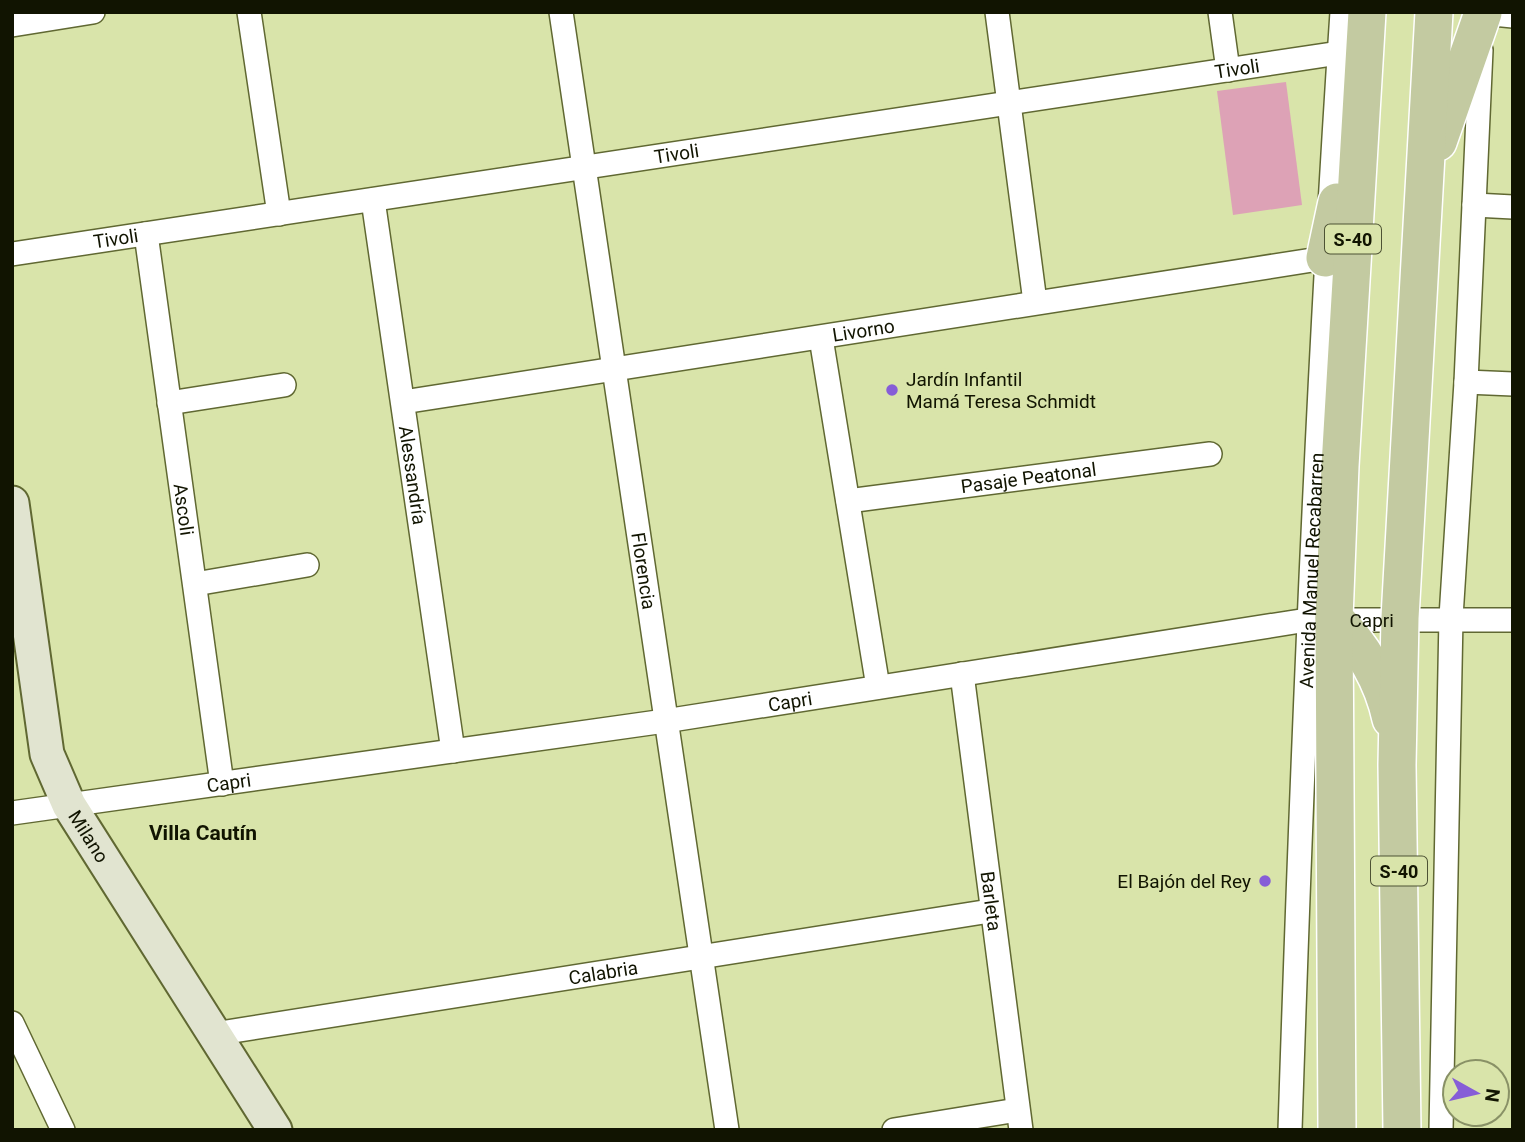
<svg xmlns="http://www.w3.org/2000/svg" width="1525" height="1142" viewBox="0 0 1525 1142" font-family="Roboto,sans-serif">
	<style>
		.green { fill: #dda2b6 }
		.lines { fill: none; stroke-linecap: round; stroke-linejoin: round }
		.street-casing { stroke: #606832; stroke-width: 26 }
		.secondary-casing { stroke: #606832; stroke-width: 37 }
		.primary-casing { stroke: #fff; stroke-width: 40 }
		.street { stroke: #fff; stroke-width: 23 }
		.secondary { stroke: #e1e4d0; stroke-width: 33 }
		.primary { stroke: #c3caa1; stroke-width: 37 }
		.poi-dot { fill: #865dd7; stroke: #d9e4aa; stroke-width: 2.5 }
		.labels { text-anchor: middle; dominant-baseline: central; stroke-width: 7; stroke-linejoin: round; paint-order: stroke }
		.shield { fill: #d9e4aa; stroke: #4d5234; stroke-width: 2 }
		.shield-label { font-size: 18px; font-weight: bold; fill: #111401 }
		.street-label { font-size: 19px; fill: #111401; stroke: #d9e4aa }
		.poi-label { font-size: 19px; fill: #111401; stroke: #d9e4aa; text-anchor: start }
		.neighbourhood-label { font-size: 21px; font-weight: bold; fill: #111401; stroke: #d9e4aa }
	</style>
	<rect width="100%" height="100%" fill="#d9e4aa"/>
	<path class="green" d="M 1286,82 L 1302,205 L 1233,215 L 1217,91 Z"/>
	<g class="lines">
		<defs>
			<g id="street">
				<path d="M 249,12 L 279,214"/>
				<path id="s1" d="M 561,12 L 727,1130"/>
				<path d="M 997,12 L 1035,302"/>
				<path d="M 1220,12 L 1228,70"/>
				<path d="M 1483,13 L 1513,16"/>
				<path d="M 12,25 L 93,12"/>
				<path id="s2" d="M 373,200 L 453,751"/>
				<path d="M 1474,205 L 1513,207"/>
				<path id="s3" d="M 146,234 L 222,784"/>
				<path id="s4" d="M 12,254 L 1339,53"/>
				<path d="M 821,338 L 878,687"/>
				<path d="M 1466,382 L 1513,384"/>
				<path id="s5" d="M 403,402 L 1325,258"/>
				<path d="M 169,403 L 284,385"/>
				<path id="s6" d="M 848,501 L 1210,454"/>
				<path d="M 195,584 L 307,565"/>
				<path id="s7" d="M 962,674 L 1021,1130"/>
				<path id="s8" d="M 12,813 L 665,721 L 1307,620 L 1513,620"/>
				<path d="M 12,1023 L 63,1130"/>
				<path id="s9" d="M 214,1034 L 990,911"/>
				<path d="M 894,1130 L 1017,1110"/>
				<path id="s10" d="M 1290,1130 C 1302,757 1317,385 1342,12"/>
				<path d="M 1441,1130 L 1451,617 L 1466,382 L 1481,50"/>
			</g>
			<g id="secondary">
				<path id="s11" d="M 12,503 L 47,754 L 69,805 L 275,1130"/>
			</g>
			<g id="primary">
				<path d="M 1438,142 L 1483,13"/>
				<path d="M 1325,258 L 1337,202"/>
				<path d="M 1334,618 C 1362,645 1383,681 1391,719"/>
				<path d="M 1337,1130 L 1334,618 L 1340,466 L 1367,12"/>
				<path d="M 1402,1130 L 1397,765 L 1400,618 L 1434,12"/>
			</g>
		</defs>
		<use href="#street" class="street-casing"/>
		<use href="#secondary" class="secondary-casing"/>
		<use href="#primary" class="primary-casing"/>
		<use href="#street" class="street"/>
		<use href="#secondary" class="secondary"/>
		<use href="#primary" class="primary"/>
	</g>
	<g class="poi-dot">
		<circle cx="892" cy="390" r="7"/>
		<circle cx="1265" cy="881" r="7"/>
	</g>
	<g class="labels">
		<g class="shield">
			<rect x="1325" y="224.5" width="56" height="29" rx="5"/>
			<rect x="1371" y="856.5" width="56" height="29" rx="5"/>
		</g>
		<g class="shield-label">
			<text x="1353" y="239">S-40</text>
			<text x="1399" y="871">S-40</text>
		</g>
		<g class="street-label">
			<text stroke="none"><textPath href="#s4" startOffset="1239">Tivoli</textPath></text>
			<text stroke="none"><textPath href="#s4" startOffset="672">Tivoli</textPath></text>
			<text stroke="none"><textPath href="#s4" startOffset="105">Tivoli</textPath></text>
			<text stroke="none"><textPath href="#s5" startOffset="466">Livorno</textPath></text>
			<text stroke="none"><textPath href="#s2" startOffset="278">Alessandría</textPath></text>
			<text stroke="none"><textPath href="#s6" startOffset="182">Pasaje Peatonal</textPath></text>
			<text stroke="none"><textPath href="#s3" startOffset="278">Ascoli</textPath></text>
			<text stroke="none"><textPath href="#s1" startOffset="565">Florencia</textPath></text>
			<text stroke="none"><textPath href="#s10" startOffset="560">Avenida Manuel Recabarren</textPath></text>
			<text stroke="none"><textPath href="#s8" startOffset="1374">Capri</textPath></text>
			<text stroke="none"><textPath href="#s8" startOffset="786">Capri</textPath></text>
			<text stroke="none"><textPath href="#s8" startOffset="219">Capri</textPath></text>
			<text stroke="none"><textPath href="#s11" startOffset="346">Milano</textPath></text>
			<text stroke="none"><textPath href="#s7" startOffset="229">Barleta</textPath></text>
			<text stroke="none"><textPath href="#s9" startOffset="394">Calabria</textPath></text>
		</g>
		<g class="poi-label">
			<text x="906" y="379">Jardín Infantil<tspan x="906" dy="22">Mamá Teresa Schmidt</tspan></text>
			<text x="1251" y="881" text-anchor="end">El Bajón del Rey</text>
		</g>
		<g class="neighbourhood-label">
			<text x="203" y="833">Villa Cautín</text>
		</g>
	</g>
	<rect width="1525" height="1142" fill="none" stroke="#111401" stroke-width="28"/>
	<g transform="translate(1476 1093) rotate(98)"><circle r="33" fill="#d9e4aa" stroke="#899166" stroke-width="2"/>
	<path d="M0-5L12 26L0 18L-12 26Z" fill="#865dd7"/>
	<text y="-10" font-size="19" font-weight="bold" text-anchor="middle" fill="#111401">N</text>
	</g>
</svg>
